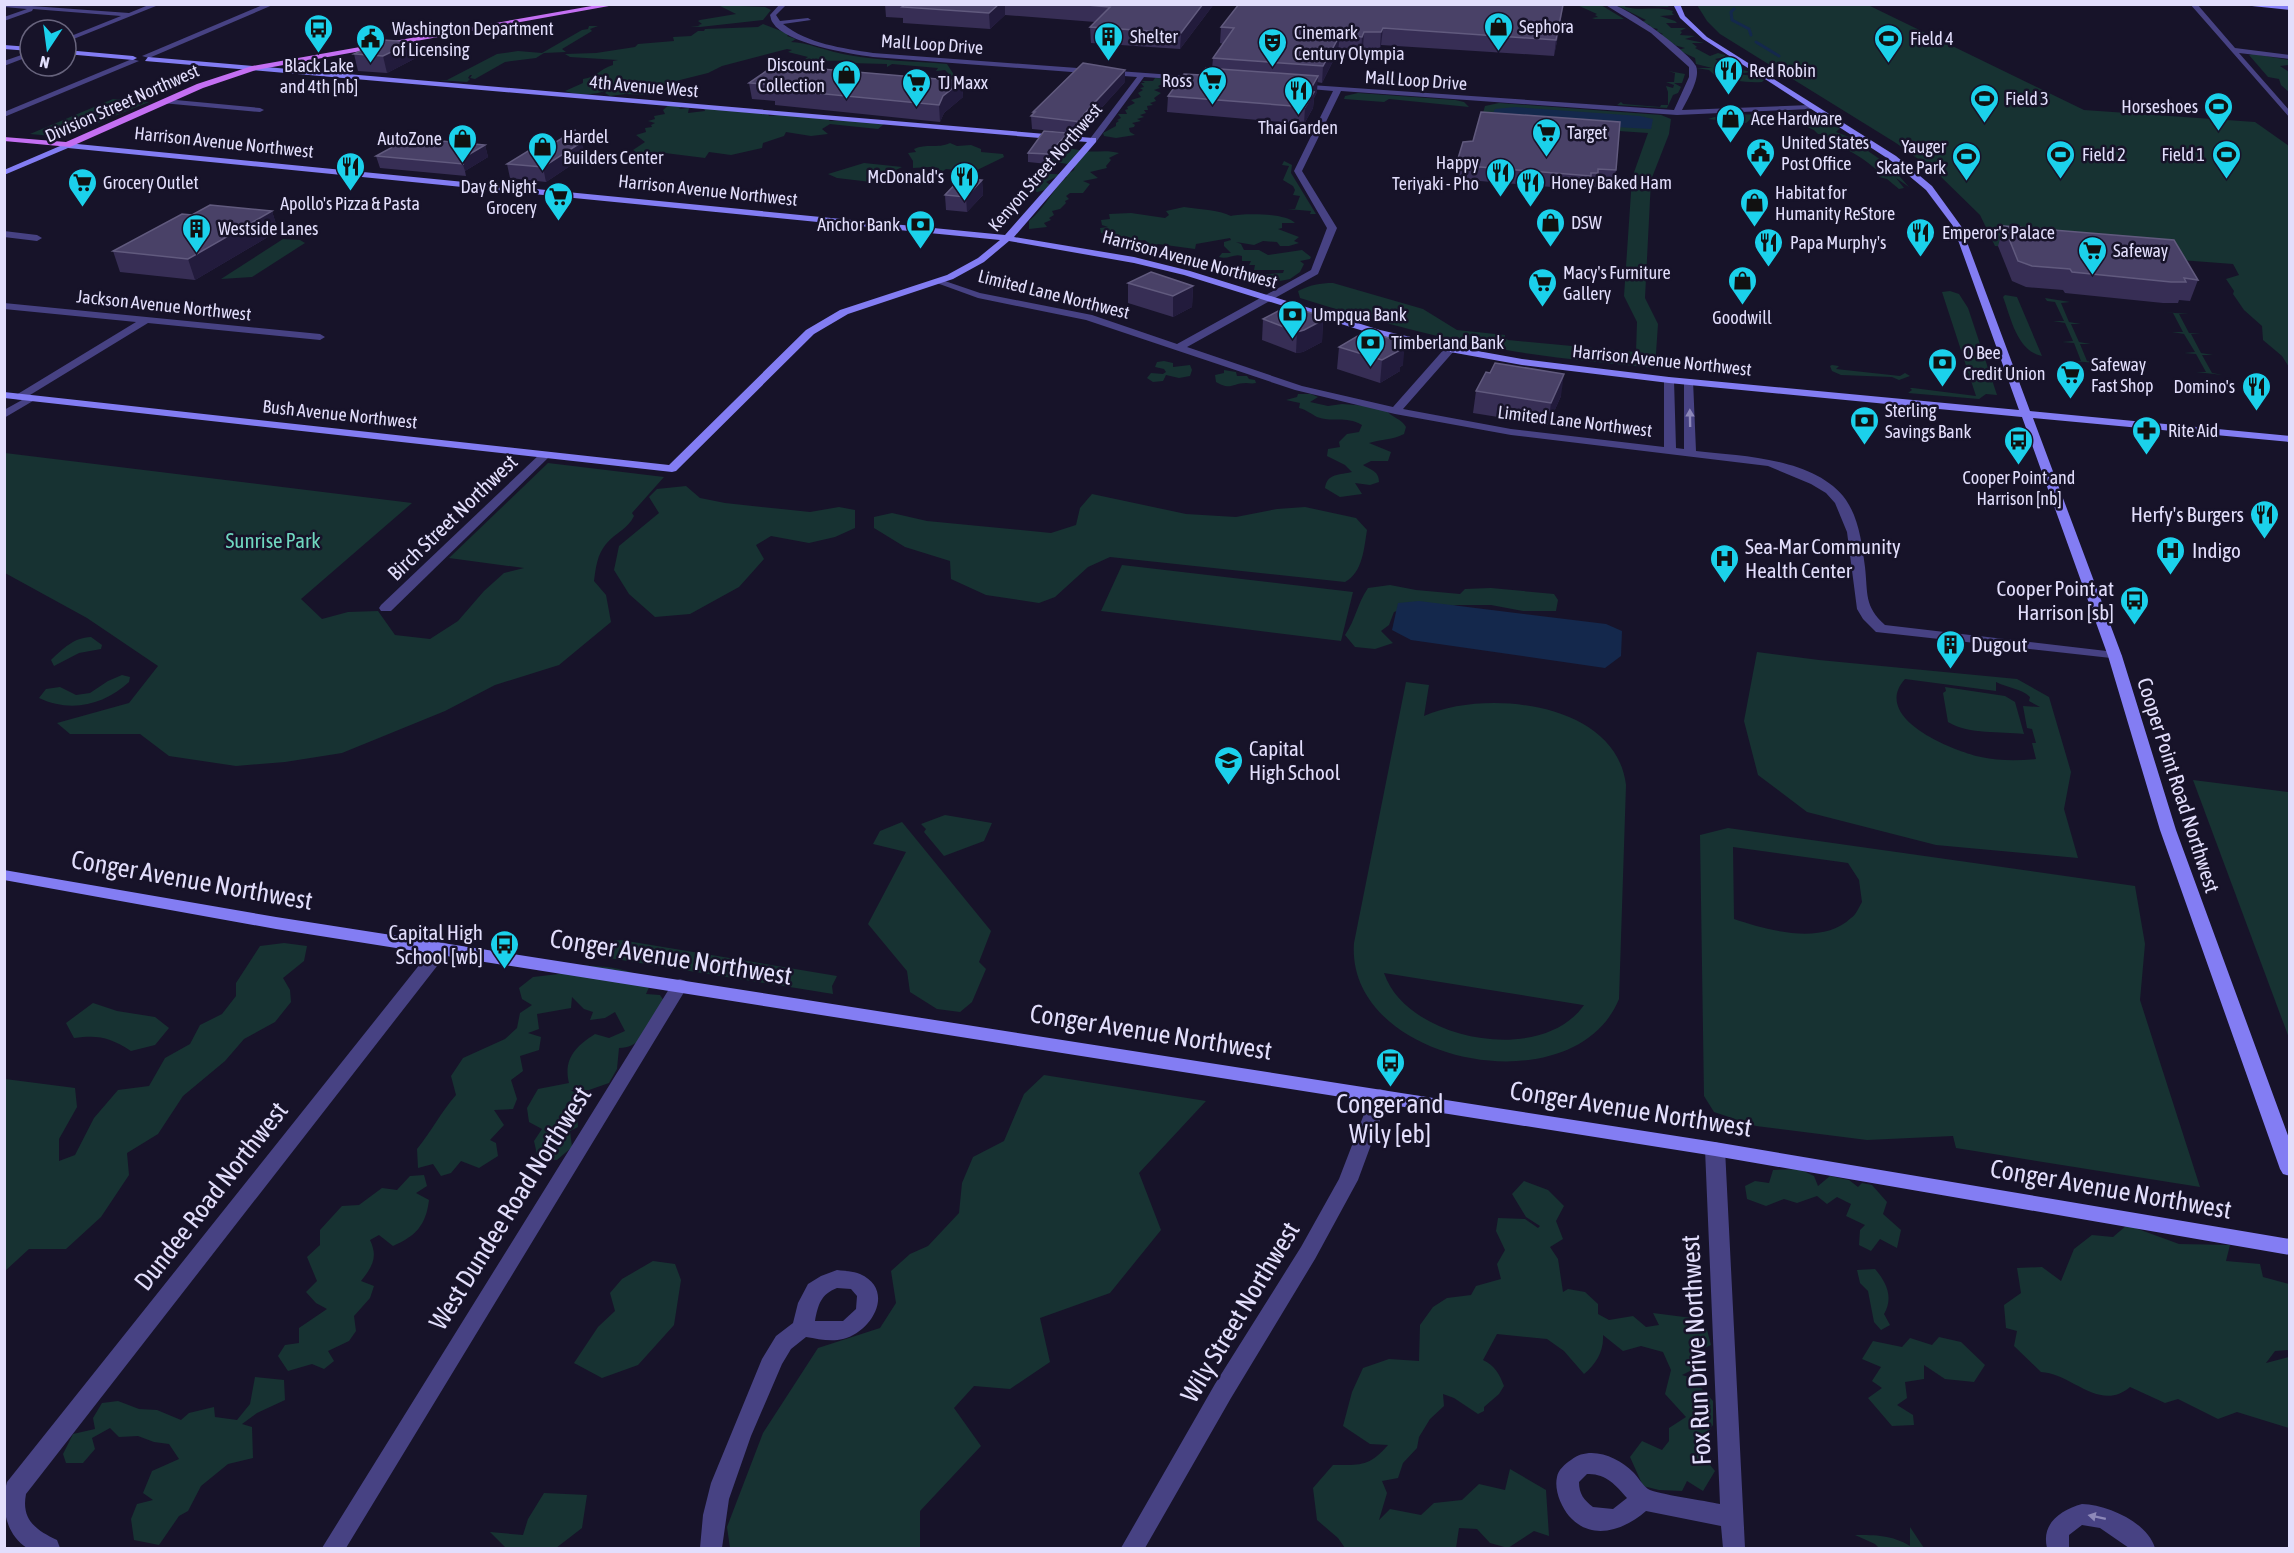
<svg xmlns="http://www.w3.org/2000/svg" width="2294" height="1553" viewBox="0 0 2294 1553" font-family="'Asap Condensed',sans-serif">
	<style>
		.green { fill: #173232; fill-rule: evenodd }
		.water { fill: #14284c }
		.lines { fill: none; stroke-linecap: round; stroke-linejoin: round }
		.stream { stroke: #14284c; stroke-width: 3 }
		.street { fill: #474283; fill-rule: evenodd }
		.secondary { fill: #837df3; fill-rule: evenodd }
		.primary { fill: #c46ff2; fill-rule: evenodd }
		.wall { fill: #372e55 }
		.shaded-wall { fill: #221b3c }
		.building { fill: #494167; stroke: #615a7e; stroke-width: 1.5 }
		.oneway { fill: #8d88b9 }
		.labels { text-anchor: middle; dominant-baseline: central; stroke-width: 5; stroke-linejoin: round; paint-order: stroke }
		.far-poi-label { font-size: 18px; fill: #e2defc; stroke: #171329; text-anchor: start }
		.far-street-label { font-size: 18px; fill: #e2defc; stroke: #171329 }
		.poi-label { font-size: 21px; fill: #e2defc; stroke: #171329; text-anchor: start }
		.street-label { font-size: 21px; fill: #e2defc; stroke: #171329 }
		.park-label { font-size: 21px; fill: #6fd7bf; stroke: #171329 }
		.near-street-label { font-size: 26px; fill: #e2defc; stroke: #171329 }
		.near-poi-label { font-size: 26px; fill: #e2defc; stroke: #171329 }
	</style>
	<rect width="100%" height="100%" fill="#171329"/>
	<g class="green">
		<path d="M 1614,4 L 1666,5 L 1669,7 L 1626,5 L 1625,7 C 1641,11 1658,6 1673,11 L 1672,13 L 1674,15 L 1660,16 L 1675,21 L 1677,23 L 1666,23 L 1671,28 L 1686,28 L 1680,31 L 1682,32 L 1680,35 L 1695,36 L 1685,39 L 1704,43 L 1692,43 L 1697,47 L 1695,48 L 1710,56 L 1718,53 L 1725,55 L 1725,57 L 1715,59 L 1721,63 L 1736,64 L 1725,66 L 1724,68 L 1733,71 L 1734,68 L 1751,72 L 1736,74 L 1755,76 L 1764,80 L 1762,82 C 1745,83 1733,80 1718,78 L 1709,70 L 1696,68 L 1712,68 L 1696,64 L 1695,58 L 1678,50 L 1685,48 L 1674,45 L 1675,44 L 1668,43 L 1661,35 L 1663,34 L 1656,31 L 1658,29 L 1648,27 L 1650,25 L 1642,22 L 1646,20 Z"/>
		<path d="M 718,5 L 765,7 L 771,10 L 763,20 L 700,27 L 690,27 L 700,26 L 698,25 L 702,24 L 698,21 L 700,20 L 736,14 Z"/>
		<path d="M 1577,5 L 1601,5 L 1624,19 L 1595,19 L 1592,18 L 1598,17 L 1595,15 L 1597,14 Z"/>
		<path d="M 1697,5 L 1868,5 L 2084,110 L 2255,122 L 2289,146 L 2289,367 L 2282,356 L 2263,340 L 2262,326 L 2244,310 L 2233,294 L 2234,291 L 2226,279 L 2239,275 L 2233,264 L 1995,246 L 1980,215 L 1936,172 L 1896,143 L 1720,34 L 1707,21 Z"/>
		<path d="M 763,24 L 789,34 L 787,36 L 796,39 L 791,42 C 806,42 829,52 848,55 C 881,61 914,61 947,64 L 956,78 L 967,89 L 955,80 L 947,80 L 952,77 L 945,70 L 936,71 L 938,68 L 892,64 L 887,67 L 887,64 L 848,63 L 847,61 C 833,60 817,62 805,59 L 808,57 L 788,52 L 792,50 L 787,49 L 722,66 L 708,73 L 680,80 L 649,95 L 625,94 L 610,96 L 605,93 L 608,90 C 596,95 578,96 565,91 L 583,83 L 583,79 C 597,77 601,68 613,65 L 613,61 L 618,60 L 570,57 L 565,54 L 596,53 L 635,47 L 638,44 L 674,41 L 673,37 L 691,36 L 698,31 L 704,31 L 705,29 L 758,27 Z"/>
		<path d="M 589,26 L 598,26 L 590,29 L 592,31 L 562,49 L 566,52 L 544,53 L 536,58 L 505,62 L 475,79 L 470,78 L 472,75 L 470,75 L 468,78 L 470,79 L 467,82 L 437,80 L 447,80 L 497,54 L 518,51 L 542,53 L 582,30 L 588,29 Z"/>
		<path d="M 2253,54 L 2289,60 L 2289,65 L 2280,66 L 2289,72 L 2289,92 L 2281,85 L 2279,79 L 2268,77 L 2249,55 Z"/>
		<path d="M 1668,71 L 1685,74 L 1682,83 L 1674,83 L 1681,87 L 1678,93 L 1673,95 L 1667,108 L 1617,105 L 1621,102 L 1623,104 L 1660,107 L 1661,105 L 1668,105 L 1668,92 L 1666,86 L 1673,88 L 1674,85 L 1666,82 L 1674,82 L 1675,73 Z"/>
		<path d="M 1155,78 L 1173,79 L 1173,82 L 1161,83 L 1162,84 L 1158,86 L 1160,88 L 1154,90 L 1161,93 L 1154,98 L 1156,101 L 1150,103 L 1153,105 L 1147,106 L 1148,110 L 1144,110 L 1146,113 L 1140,115 L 1144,117 L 1137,119 L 1141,121 L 1132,123 L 1135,125 L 1134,127 L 1129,128 L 1130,132 L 1135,135 L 1116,138 L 1104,136 L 1103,133 L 1116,126 L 1116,123 L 1119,121 L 1117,120 L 1121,118 L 1118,114 L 1127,114 L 1125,110 L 1128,109 L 1127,107 L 1135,103 L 1131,100 L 1141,97 L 1138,93 L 1143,90 L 1140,88 L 1144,87 L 1141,83 L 1145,83 L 1142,81 L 1153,81 Z"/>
		<path d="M 1358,93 L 1455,100 L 1464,102 L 1469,107 L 1389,99 L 1384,102 L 1344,99 L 1345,96 Z"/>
		<path d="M 113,99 L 149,102 L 64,137 L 30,134 Z"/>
		<path d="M 1499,103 L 1661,115 L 1671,119 L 1669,134 L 1651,180 L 1645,298 L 1658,324 L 1655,368 C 1610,363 1564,359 1518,352 C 1444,340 1371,320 1300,298 L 1298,291 C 1310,285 1320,283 1333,283 L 1423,309 L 1457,330 L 1505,335 L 1505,338 L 1508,340 L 1636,352 L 1637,322 L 1624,296 L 1632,178 L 1648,133 L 1500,123 L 1482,116 L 1485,106 Z"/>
		<path d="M 670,104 L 684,105 L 679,109 L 689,108 L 688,113 L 705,111 L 704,108 L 737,110 L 748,113 L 756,111 L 767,112 L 769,116 L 788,114 L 825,117 L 830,121 L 862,120 L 884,124 L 878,129 L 830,124 L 822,129 L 828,134 L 811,136 L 786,132 L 784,136 L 763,143 L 762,148 L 731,155 L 709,152 L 705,158 L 665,153 L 659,161 L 641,161 L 641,157 L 634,154 L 636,152 L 633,150 L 645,142 L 636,135 L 646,132 L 645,128 L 652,127 L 651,125 L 655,123 L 648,121 L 655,119 L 654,116 L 665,114 L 663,110 Z"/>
		<path d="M 1786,111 L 1808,117 L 1807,116 C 1815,116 1819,121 1826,125 C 1831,127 1836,126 1840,128 L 1836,132 L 1854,139 L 1845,140 L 1872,148 L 1868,151 L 1881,160 L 1896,164 L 1896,168 L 1893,169 L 1909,187 L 1896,178 L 1904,188 L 1899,189 L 1887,179 L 1879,177 L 1880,173 C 1864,158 1852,152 1834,143 L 1835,140 L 1823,136 L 1828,135 L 1818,134 L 1814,130 L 1802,125 L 1806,124 L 1803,123 L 1754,120 L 1752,118 L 1746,123 L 1708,119 C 1721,113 1761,114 1779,116 L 1777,114 Z"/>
		<path d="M 950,143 L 957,146 L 971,145 L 981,149 L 981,152 L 1003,154 L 1004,157 L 973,172 L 946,169 L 943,171 L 930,167 L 913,168 L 913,161 L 908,153 L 916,152 L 914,149 C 926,143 937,149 950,143 Z"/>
		<path d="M 1059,149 C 1068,148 1075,149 1084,151 C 1095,153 1105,149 1119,153 L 1109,158 L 1111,160 L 1106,166 L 1107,168 L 1090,172 L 1098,178 L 1083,181 L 1090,184 L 1083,193 L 1070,193 L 1066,196 L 1069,199 L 1065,201 L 1066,203 L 1060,209 L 1052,211 L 1054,215 L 1049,218 L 1051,220 L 1044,223 L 1047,227 L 1029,229 L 1029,221 C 1045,208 1054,187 1067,177 L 1060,175 L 1046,182 L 1055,188 L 1037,192 L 1027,187 L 1038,182 L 1034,176 C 1047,171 1064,178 1074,170 L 1075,165 L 1054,162 L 1051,158 L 1064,156 L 1055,152 Z"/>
		<path d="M 1284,161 L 1292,165 L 1291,173 L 1316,214 L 1310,214 L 1311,211 L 1287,209 L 1295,209 L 1300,196 L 1293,195 L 1295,190 L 1293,186 L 1283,180 L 1289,166 L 1282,165 Z"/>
		<path d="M 864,163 L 902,167 L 871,182 L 837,178 L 828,174 Z"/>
		<path d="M 1184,207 C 1198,209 1219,210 1231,216 C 1244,213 1286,213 1295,223 L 1282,223 L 1282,228 L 1278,229 L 1299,237 L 1294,241 L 1299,243 L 1289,246 L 1280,246 L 1277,242 L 1263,241 L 1254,245 L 1236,242 L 1241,244 L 1244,250 L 1259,250 L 1268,255 L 1302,250 L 1311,257 L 1310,259 L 1300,261 L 1304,264 L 1300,272 L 1290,279 L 1275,282 L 1269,279 L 1251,280 L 1243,276 L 1235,278 L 1224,274 L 1222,270 L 1243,269 L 1244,273 L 1251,272 L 1252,275 C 1263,276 1273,273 1283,273 L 1284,270 L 1254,270 L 1255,265 L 1249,265 L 1251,261 L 1242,261 L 1242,256 C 1234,253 1228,260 1219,257 L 1222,253 L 1231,253 L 1224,246 L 1224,242 L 1231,240 L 1230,238 L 1196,244 L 1195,249 L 1158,244 L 1145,251 L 1134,250 L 1133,244 L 1149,244 L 1145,240 L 1132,242 L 1108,240 L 1112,235 L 1101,233 L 1100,228 L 1108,227 L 1102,225 L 1101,220 L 1110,219 L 1109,214 L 1131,213 L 1165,218 L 1169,215 L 1166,211 Z"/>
		<path d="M 283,239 L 300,240 L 305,243 L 252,277 L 221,279 Z"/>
		<path d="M 1950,291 L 1959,294 L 1968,308 L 1997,395 L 1986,394 L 1979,399 L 1908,393 L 1912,390 L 1910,388 L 1913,388 L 1976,396 L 1942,292 Z"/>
		<path d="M 2005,295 L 2017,297 L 2042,356 C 2017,351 2011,318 2003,297 Z"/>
		<path d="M 2045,298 L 2070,302 L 2061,303 L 2069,322 L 2081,324 L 2071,324 L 2079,342 L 2091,344 L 2080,344 L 2087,361 L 2098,363 L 2071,361 L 2081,361 L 2074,343 L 2062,342 L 2073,341 L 2065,323 L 2053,321 L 2064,321 L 2055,302 L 2047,301 Z"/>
		<path d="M 2162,312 L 2189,314 L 2179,314 L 2189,333 L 2201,334 L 2191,334 L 2201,353 L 2213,355 L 2202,355 L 2212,373 L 2223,375 L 2196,372 L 2206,372 L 2196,354 L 2184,353 L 2195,352 L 2184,334 L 2172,332 L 2183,332 L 2173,313 Z"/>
		<path d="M 1164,361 L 1173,363 L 1173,367 L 1190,365 L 1192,370 L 1190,376 L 1179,378 L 1166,375 L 1163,381 L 1153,382 L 1147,378 L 1151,373 L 1163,374 L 1166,372 L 1164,369 L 1155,367 L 1157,362 Z"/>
		<path d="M 1832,365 L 1839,366 L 1836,369 L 1900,376 L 1905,373 L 1910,376 L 1899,380 L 1892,377 L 1841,375 L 1832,371 L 1830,366 Z"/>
		<path d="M 1224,370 L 1236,372 L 1237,376 L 1247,376 L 1249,379 L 1255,380 L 1256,383 C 1252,384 1249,383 1246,383 C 1232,383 1231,391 1216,382 L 1215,375 L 1224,373 Z"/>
		<path d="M 1298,394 L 1311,394 L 1318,397 L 1310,402 L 1328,406 L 1342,404 L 1368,406 L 1386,410 C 1392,418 1401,418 1406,427 L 1404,434 C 1392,440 1382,439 1369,443 L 1391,452 L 1388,461 L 1371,461 L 1363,465 C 1371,470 1379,471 1379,482 L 1370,485 L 1355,483 L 1362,494 L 1340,497 L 1325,488 C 1327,473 1340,475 1352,472 L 1345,465 L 1327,456 L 1328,449 L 1340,447 L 1339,442 L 1347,434 L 1359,432 L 1362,425 C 1345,415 1332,423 1317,417 C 1311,414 1307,410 1299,408 L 1300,403 L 1286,400 L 1297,397 Z"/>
		<path d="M 5,453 L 412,503 L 301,599 L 322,619 L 348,612 L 378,611 L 395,635 L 430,639 L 458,621 L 484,591 L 504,573 L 524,568 L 449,558 L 548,463 L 664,477 L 632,513 L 634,516 C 628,529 615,533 606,544 C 597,555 596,567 594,581 L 606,595 L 611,622 L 559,665 L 495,685 L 445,711 L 342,753 L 285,762 L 236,766 L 169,756 L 140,734 L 70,734 L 57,723 L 129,703 L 158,666 L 87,618 L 5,573 Z"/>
		<path d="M 686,486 L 700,498 L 725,503 L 810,512 L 839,507 L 855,510 L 855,528 L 835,537 L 809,543 L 771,536 L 756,545 L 764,559 L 739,587 L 690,614 L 655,617 L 629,594 L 614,570 L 619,546 L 659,513 L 649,497 L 657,489 Z"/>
		<path d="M 1092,494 L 1186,514 L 1236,517 L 1277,509 L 1305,507 L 1356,518 L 1367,530 C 1364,548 1363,572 1345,582 L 1110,557 L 1088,567 L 1055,597 L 1039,603 L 986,595 L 951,579 L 950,561 L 905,547 L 874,528 L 874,517 L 892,513 L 927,521 L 1051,533 L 1076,525 L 1080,508 Z"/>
		<path d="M 1122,565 L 1353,592 L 1341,641 L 1101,611 Z"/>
		<path d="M 1390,585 L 1416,590 L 1460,594 L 1465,589 L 1491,588 L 1554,594 L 1558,600 L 1556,611 L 1523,611 L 1491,605 L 1457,605 L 1430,610 L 1410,606 L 1394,612 L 1389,625 L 1381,631 L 1393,643 L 1375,649 L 1355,647 L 1345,635 C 1356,619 1357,604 1368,588 Z"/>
		<path d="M 91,637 L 102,645 L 101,649 L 79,653 L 54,666 L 51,660 C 64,648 73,638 91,637 Z"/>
		<path d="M 1757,652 L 1819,660 L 2017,679 L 2049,697 L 2071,772 L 2064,809 L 2078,858 L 1936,845 L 1807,812 L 1758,775 L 1744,721 ZM 1905,679 L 1996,691 L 1996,682 C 2007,688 2021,688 2030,697 L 2029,701 L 2040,707 L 2023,706 L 2027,728 L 2032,729 L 2036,743 L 2032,743 L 2036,759 C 2018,761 1999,761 1981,757 C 1953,751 1870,718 1905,679 Z"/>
		<path d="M 122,675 L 130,677 L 129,682 C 104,705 71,713 39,698 L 46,689 L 60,687 L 76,695 L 90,693 L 108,681 Z"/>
		<path d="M 1406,682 L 1429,685 L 1424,716 C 1485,689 1616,701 1626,785 L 1619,999 C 1574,1109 1345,1063 1354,943 ZM 1384,973 L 1583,1005 L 1584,1005 C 1542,1066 1407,1041 1384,973 Z"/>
		<path d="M 1945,687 L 2005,696 L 2015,702 L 2024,734 C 2000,731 1970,735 1948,722 L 1943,693 L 1946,691 Z"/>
		<path d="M 2193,780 L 2289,792 L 2289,1038 Z"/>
		<path d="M 945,815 L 992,823 L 984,841 L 944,856 L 924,832 L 926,829 L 921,824 Z"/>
		<path d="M 902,822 L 991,931 L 979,962 L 986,969 L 972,1002 L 960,1012 L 937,1009 L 910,992 L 907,971 L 868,924 L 906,852 L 873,844 L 880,831 Z"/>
		<path d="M 1728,828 L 2135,886 L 2145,944 L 2140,1000 L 2200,1187 L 1956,1148 L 1953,1136 L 1867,1140 L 1756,1126 L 1714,1112 L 1704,1096 L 1700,835 ZM 1733,847 L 1848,863 L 1859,880 L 1862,902 C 1859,907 1856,915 1851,918 C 1822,946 1767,930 1734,919 Z"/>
		<path d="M 621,940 L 837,976 L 832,986 L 833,994 L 609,958 L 605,948 L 613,941 Z"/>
		<path d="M 284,943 L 307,946 L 304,961 L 283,978 L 290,990 L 291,1002 L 275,1022 L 244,1039 L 225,1061 L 183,1096 L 158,1134 L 127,1153 L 129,1175 L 101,1217 L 66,1249 L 29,1249 L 5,1271 L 5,1079 L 75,1088 L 77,1107 L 59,1139 L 59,1161 L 75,1155 L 94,1118 L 118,1090 L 149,1086 L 165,1058 L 190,1044 L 200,1025 L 222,1014 L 236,996 L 236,983 L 260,946 Z"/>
		<path d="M 581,965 C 606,967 630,967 651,983 L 646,994 L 660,995 L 666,1004 C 653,1022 643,1048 619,1048 L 617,1069 L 609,1083 L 589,1090 L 571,1090 L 575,1093 L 575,1106 L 568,1114 L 577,1114 L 578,1127 L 570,1131 L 572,1147 L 557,1160 L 538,1159 L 534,1141 L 542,1129 L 529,1122 L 527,1108 L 538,1089 L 569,1083 C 563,1059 576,1046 595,1034 L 609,1038 L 625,1031 L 615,1012 L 605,1018 L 590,1020 L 593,1012 L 584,1009 L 572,997 L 571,1008 L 537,1014 L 539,1029 L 528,1033 L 541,1037 L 539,1050 L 520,1056 L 523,1071 L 511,1080 L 517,1099 L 513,1109 L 494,1110 L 504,1125 L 490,1140 L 496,1143 L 498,1156 L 479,1168 L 461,1161 L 451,1173 L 441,1176 L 433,1164 L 418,1168 L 417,1149 C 431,1132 441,1112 456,1095 L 451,1076 L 463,1058 L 505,1039 L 517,1028 L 520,1013 L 532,1005 L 522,999 L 519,988 L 533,977 L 559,974 Z"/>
		<path d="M 93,1003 L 117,1011 L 155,1017 L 169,1028 L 155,1045 L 131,1051 C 109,1037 99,1035 74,1038 L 66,1023 Z"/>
		<path d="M 1044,1075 L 1206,1101 L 1139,1173 L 1161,1230 L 1110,1293 L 1040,1318 L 1050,1362 L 1010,1389 L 974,1386 L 954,1408 L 981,1446 L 920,1511 L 920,1548 L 730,1548 L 727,1527 L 763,1433 L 818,1348 L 880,1328 L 896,1303 L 891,1271 L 910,1254 L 928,1246 L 959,1213 L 962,1183 L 973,1157 L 1004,1141 L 1024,1094 Z"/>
		<path d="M 1799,1169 L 1814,1176 L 1818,1186 L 1830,1176 L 1849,1180 L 1858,1187 L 1862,1183 L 1872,1185 L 1887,1202 L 1883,1214 L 1901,1230 L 1897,1248 L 1880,1239 L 1871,1251 L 1859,1245 L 1860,1230 L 1865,1225 L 1846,1216 L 1851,1204 L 1837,1197 L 1827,1204 L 1817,1196 L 1797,1203 L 1784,1199 L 1766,1206 L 1747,1199 L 1745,1186 L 1755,1181 L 1769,1183 L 1773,1170 Z"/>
		<path d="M 424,1175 L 427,1186 L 416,1193 L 429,1200 C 426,1225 416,1236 393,1246 L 379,1235 L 370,1240 C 378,1257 373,1266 361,1281 L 374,1286 L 370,1298 L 354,1316 L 356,1331 L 349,1341 L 328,1351 L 334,1361 L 324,1369 L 312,1364 L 288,1371 L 278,1356 L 285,1345 L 299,1343 L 299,1328 L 327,1309 L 316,1303 L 306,1292 L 317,1281 L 307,1257 L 320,1245 L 320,1230 L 342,1206 L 359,1205 L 382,1188 L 397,1190 L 410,1176 Z"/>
		<path d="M 1524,1181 L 1548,1190 L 1564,1206 L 1556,1221 L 1563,1239 L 1550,1247 L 1558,1259 L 1563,1292 L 1568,1289 L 1585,1292 L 1598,1304 L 1598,1314 L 1609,1320 L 1633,1316 L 1646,1327 L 1659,1325 L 1653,1313 L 1692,1318 L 1707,1330 L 1711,1345 L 1696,1352 L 1700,1366 L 1682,1375 L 1692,1378 L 1713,1401 L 1713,1425 L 1696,1448 L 1715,1471 L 1703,1491 L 1687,1481 L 1682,1491 L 1659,1490 L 1643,1486 L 1630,1457 L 1642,1441 L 1662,1450 L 1669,1441 L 1669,1428 L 1686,1417 L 1665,1394 L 1671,1370 L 1663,1352 L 1641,1346 L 1623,1351 L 1603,1335 C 1604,1351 1596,1364 1584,1374 L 1564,1351 L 1547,1339 L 1497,1334 L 1483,1360 C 1495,1366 1499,1373 1504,1386 L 1499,1394 L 1484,1407 L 1484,1411 L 1478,1414 L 1454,1398 L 1443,1394 L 1444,1406 L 1430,1419 L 1419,1437 L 1417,1448 L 1403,1463 L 1398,1478 L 1382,1481 L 1387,1493 L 1379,1520 L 1390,1509 L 1421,1515 L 1434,1503 L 1462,1500 L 1479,1484 L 1505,1490 L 1510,1469 L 1546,1490 L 1549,1536 L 1534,1531 L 1508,1548 L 1490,1543 L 1477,1529 L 1459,1528 L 1456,1548 L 1345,1548 L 1338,1538 L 1317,1520 L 1313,1488 L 1333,1465 C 1360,1465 1369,1467 1388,1445 L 1370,1444 L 1343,1426 L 1352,1392 L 1363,1368 L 1389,1359 L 1419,1361 L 1420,1325 L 1433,1307 L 1447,1298 L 1471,1295 L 1476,1286 L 1501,1279 L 1497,1264 L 1505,1250 L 1496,1231 L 1498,1218 L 1525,1219 L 1538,1228 L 1540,1226 L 1526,1217 L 1512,1194 Z"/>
		<path d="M 2127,1225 L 2179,1244 L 2230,1245 L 2226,1261 L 2260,1264 L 2263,1277 L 2289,1284 L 2289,1350 L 2275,1351 L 2266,1363 L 2289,1357 L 2289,1428 L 2237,1412 L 2218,1419 L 2178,1399 L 2165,1403 L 2130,1387 C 2100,1413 2071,1373 2041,1372 L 2014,1346 L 2017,1331 L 2006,1328 L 2004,1305 L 2021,1293 L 2017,1268 L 2042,1267 L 2061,1281 L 2074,1249 L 2092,1235 L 2113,1237 Z"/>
		<path d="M 653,1261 L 675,1264 L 681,1280 L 674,1325 L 638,1365 L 602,1378 L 574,1363 L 598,1327 L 615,1311 L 610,1293 L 622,1279 Z"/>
		<path d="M 1875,1269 C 1886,1282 1894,1297 1884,1314 L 1890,1325 L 1881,1330 L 1874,1322 L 1868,1291 L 1860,1283 L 1857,1270 Z"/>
		<path d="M 1939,1337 L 1961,1342 L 1985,1365 L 1974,1382 L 1945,1379 L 1924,1365 L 1924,1379 L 1905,1382 L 1907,1398 L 1897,1405 L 1913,1415 L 1914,1425 L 1892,1426 L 1868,1398 L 1882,1388 L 1872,1381 L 1881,1367 L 1862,1359 L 1873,1341 L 1902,1347 L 1910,1338 L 1932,1345 Z"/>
		<path d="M 255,1377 L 284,1380 L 285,1400 L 257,1413 L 242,1424 L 252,1427 L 253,1458 L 228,1464 L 201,1486 L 188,1511 L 179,1516 L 159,1545 L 134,1540 L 131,1519 L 137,1504 L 153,1500 L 143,1493 L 152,1471 L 179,1459 L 169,1444 L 154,1442 L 138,1436 L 119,1437 L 110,1428 L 92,1438 L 95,1449 L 83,1463 L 66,1463 L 63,1454 L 73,1434 L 95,1429 L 93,1418 L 102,1403 L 118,1401 L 139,1409 L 157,1410 L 181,1420 L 189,1413 L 214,1407 L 215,1417 L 237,1420 L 250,1404 Z"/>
		<path d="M 544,1493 L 587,1495 L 582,1528 L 556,1548 L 506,1548 L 490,1532 L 523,1535 L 528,1519 Z"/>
		<path d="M 1910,1527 L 1924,1548 L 1879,1548 L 1875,1544 L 1855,1535 C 1876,1535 1892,1535 1910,1546 Z"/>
	</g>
	<g class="water">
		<path d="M 1515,107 L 1640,116 L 1653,119 L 1651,129 L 1597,126 L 1493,113 L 1495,109 Z"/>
		<path d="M 1419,601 L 1606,624 L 1622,631 L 1621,656 L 1605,668 L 1411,640 L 1392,630 L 1398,603 Z"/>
	</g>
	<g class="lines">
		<g class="stream">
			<path d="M 1734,9 L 1731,12 L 1732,20 L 1749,29 L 1751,35"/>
			<path d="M 1756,42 L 1779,56"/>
		</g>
		<g class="street">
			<path d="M 4,4 L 129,13 L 151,4 L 161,4 L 66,42 L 66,38 L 121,16 L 33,9 L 32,11 L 4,21 L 4,17 L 27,9 L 4,7 Z"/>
			<path d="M 265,4 L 275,4 L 149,58 L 142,56 Z"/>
			<path d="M 780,4 L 787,4 L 776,15 L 780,21 L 808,18 L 811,20 L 783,24 C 808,44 842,48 873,53 L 1200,77 L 1204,79 L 1200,81 L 1144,77 L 1096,142 L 1093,142 L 1089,140 L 1137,77 L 873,57 C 850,54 785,43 773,23 C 771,21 771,18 770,15 Z"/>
			<path d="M 1604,4 C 1607,4 1610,4 1614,5 C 1628,8 1690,53 1696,66 C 1701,78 1687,100 1682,110 L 1810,105 L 1814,107 L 1810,109 L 1677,115 L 1341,91 L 1302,171 L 1337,228 L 1318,274 L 1187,347 L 1302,386 L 1393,407 L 1446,347 L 1454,347 L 1454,351 L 1403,409 L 1511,429 L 1664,447 L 1664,380 L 1669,377 L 1674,380 L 1676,448 L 1684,449 L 1684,382 L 1689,379 L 1693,380 L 1696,451 C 1742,456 1816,458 1846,500 C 1859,519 1862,544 1865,567 C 1868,594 1864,606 1885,625 L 2115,652 L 2120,653 L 2122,656 L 2120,659 L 1876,632 L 1863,619 L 1857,609 L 1847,532 L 1835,503 L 1826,493 L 1811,484 L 1768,466 L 1511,435 L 1395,414 L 1295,390 L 1086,320 L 978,298 L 934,282 L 939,279 L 980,293 L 1092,315 L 1177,344 L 1311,270 L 1327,228 L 1294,171 L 1333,91 L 1299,88 L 1296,84 L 1674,110 L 1689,77 L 1689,67 L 1651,33 Z"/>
			<path d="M 2190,4 L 2197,4 L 2235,48 L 2290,55 L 2290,59 L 2239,53 L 2290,111 L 2290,118 Z"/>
			<path d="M 30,52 L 30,56 L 4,66 L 4,61 Z"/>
			<path d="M 132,59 L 139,61 L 4,117 L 4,112 Z"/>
			<path d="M 165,99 L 260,108 L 264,110 L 260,112 L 162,103 L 161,101 Z"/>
			<path d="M 4,231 L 37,235 L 42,238 L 37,241 L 4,237 Z"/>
			<path d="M 4,303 L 320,334 L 325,337 L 320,340 L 148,323 L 30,395 L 38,398 L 4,418 L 4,410 L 22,400 L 16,399 L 16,395 L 136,322 L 4,309 Z"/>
			<path d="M 545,452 L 551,455 L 549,457 L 391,611 L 381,611 L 379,608 L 381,605 L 541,453 Z"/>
			<path d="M 442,942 L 448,944 L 450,948 L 448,952 L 26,1494 C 21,1520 36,1530 57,1540 L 60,1548 L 27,1548 C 6,1535 0,1506 7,1482 L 436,944 Z"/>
			<path d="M 680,979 L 686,981 L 689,985 L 686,989 L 346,1548 L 322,1548 L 674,981 Z"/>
			<path d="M 1380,1089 L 1387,1091 L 1389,1096 L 1358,1180 L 1315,1259 L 1231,1398 L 1145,1548 L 1121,1548 L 1215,1384 L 1301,1247 L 1339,1179 L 1371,1096 L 1373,1091 Z"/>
			<path d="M 1715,1142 L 1722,1144 L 1725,1149 L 1745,1548 L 1723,1548 L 1721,1526 L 1646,1511 C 1624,1530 1592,1542 1569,1516 C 1561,1506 1554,1490 1557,1477 C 1558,1470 1565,1464 1571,1460 C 1590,1445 1618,1457 1633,1472 C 1638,1477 1643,1486 1648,1489 C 1656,1494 1707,1501 1720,1504 L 1705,1149 L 1708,1144 ZM 1587,1474 C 1605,1473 1616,1485 1627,1498 L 1613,1509 L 1593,1507 C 1584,1500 1579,1494 1579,1482 Z"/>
			<path d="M 837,1270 C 844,1271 853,1271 860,1274 C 896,1290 872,1332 843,1339 C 831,1342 818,1339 806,1337 L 791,1349 L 782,1364 L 751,1436 L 729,1499 L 722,1548 L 700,1548 L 703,1515 L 711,1483 L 762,1359 L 776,1336 L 793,1323 L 798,1303 L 808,1284 L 821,1276 ZM 837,1288 L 851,1289 L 857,1296 L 856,1309 L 843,1321 L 815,1321 C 818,1305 821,1294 837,1288 Z"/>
			<path d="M 2082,1504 C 2108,1505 2147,1522 2155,1548 L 2129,1548 L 2100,1528 L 2082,1525 L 2069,1535 L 2069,1548 L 2047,1548 C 2041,1523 2061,1510 2082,1504 Z"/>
		</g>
		<g class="secondary">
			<path d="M 1673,4 L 1680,4 L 1685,16 L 1707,37 L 1896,156 L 1932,186 L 1961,226 L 2030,411 L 2290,436 L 2290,442 L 2033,418 L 2122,656 L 2176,830 L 2290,1141 L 2290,1176 L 2283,1174 L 2280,1169 L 2160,830 L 2108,656 L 2022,417 L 1669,383 L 1522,365 L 1450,352 L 1373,334 L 1184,275 L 1134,263 L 1009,241 L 984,262 L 953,279 L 848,314 L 814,334 L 676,471 L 672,472 L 4,398 L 4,392 L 669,465 L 806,330 L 840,310 L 947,275 L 978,258 L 1000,240 L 68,148 L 4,175 L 4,170 L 67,143 L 1005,235 L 1087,142 L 145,61 L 148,57 L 1093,138 L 1096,138 L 1096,142 L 1014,237 L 1134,257 L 1190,271 L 1380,330 L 1450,346 L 1522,359 L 1669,377 L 2019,410 L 1953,226 L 1926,190 L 1890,160 L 1703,39 L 1680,18 Z"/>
			<path d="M 2249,4 L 2290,6 L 2290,10 L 2252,6 Z"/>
			<path d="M 4,45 L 30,47 L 30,51 L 4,49 Z"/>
			<path d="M 66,50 L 133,56 L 137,58 L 133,60 L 66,54 Z"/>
			<path d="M 4,870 L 276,917 L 1715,1142 L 2290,1239 L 2290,1255 L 1715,1156 L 276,929 L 4,880 Z"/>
		</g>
		<path class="primary" d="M 603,4 L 620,4 L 256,70 L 203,88 L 70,147 L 4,141 L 4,137 L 66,142 L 197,84 L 252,66 Z"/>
	</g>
	<g class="wall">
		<path d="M 885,4 L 1214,4 L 1180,49 L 1091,43 L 1090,27 L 1095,22 L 1005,15 L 990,29 L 903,23 L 903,18 L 886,17 Z"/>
		<path d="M 1561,21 L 1554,56 L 1381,45 L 1380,48 L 1363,48 L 1361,53 L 1338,51 L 1322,83 L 1317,82 L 1317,92 L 1314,98 L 1313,108 L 1304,124 L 1167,112 L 1168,96 L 1212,69 L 1213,58 L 1223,44 L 1220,43 L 1221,27 Z"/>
		<path d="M 412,42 L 416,58 L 387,73 L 358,71 L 354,54 Z"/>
		<path d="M 962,81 L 963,97 L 944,113 L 940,122 L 775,105 L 775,101 L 752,99 L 749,83 Z"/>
		<path d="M 1125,82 L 1085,126 L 1082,134 L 1032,129 L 1031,116 L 1033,115 L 1033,112 Z"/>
		<path d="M 1463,142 L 1616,170 L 1614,184 L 1597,183 L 1596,187 L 1589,187 L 1589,190 L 1455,179 L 1456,165 Z"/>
		<path d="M 1068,143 L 1048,164 L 1028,162 L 1028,153 Z"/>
		<path d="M 485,145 L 488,157 L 465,171 L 466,176 L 380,168 L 376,156 Z"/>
		<path d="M 585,156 L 546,182 L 510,178 L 507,164 Z"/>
		<path d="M 982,180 L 983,195 L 967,212 L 946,210 L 945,195 Z"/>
		<path d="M 272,211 L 278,231 L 195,280 L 120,272 L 113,251 L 192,215 Z"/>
		<path d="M 2004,226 L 2198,280 L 2190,301 L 2179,300 L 2178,303 L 2163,303 L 2065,293 L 2063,290 L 2026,287 L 2012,281 L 1998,246 Z"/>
		<path d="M 1128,283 L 1193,286 L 1192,307 L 1173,317 L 1128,303 Z"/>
		<path d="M 1288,310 L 1323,317 L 1322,342 L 1303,352 L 1296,353 L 1262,340 L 1263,319 Z"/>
		<path d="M 1339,347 L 1403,365 L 1400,367 L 1400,371 L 1380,383 L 1337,369 Z"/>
		<path d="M 1476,391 L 1561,396 L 1548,425 L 1473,413 Z"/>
	</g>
	<g class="shaded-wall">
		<path d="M 999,4 L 1005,4 L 1005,15 L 990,29 L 989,13 Z"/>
		<path d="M 1203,4 L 1214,4 L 1180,49 L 1181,33 Z"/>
		<path d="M 1563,5 L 1561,21 L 1554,56 L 1556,40 Z"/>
		<path d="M 1383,28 L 1381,45 L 1380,48 L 1381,32 Z"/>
		<path d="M 1364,32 L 1363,48 L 1361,53 L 1362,37 Z"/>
		<path d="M 1340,35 L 1338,51 L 1322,83 L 1323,66 Z"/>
		<path d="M 412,42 L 416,58 L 387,73 L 383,56 Z"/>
		<path d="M 1125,70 L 1125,82 L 1085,126 L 1082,134 L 1081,122 L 1084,114 Z"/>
		<path d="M 1318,76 L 1317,92 L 1314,98 L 1313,108 L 1304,124 L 1305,107 L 1309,92 Z"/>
		<path d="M 962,81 L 963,97 L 944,113 L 940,122 L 939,105 L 943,96 Z"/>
		<path d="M 1068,133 L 1068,143 L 1048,164 L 1048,154 Z"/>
		<path d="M 582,142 L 585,156 L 546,182 L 543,167 Z"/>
		<path d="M 485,145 L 488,157 L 465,171 L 461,159 Z"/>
		<path d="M 982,180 L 983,195 L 967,212 L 966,197 Z"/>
		<path d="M 272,211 L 278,231 L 195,280 L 188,259 Z"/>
		<path d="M 1193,286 L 1192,307 L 1173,317 L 1173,296 Z"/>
		<path d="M 1323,317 L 1322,342 L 1303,352 L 1296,353 L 1297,332 Z"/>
		<path d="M 1405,343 L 1403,365 L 1400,367 L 1400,371 L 1380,383 L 1382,360 L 1398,347 Z"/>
		<path d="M 1564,374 L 1561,396 L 1548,425 L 1551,403 Z"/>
	</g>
	<g class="building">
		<path d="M 906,4 L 999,4 L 989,13 L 902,7 Z"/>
		<path d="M 1076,4 L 1203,4 L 1181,33 L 1090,27 L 1110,7 Z"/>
		<path d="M 1239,4 L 1545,4 L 1563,5 L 1556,40 L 1383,28 L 1381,32 L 1364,32 L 1362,37 L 1340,35 L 1323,66 L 1213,58 L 1234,28 L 1221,27 Z"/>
		<path d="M 383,40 L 412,42 L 383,56 L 354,54 Z"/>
		<path d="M 1083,63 L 1125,70 L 1084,114 L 1081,122 L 1031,116 L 1035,112 L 1033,112 Z"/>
		<path d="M 775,65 L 962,81 L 943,96 L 939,105 L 773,89 L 778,85 L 749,83 Z"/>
		<path d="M 1206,68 L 1318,76 L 1309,92 L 1314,92 L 1305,107 L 1168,96 L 1184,74 L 1201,75 Z"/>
		<path d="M 1481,112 L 1620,122 L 1616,170 L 1598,169 L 1598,173 L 1591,173 L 1591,176 L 1456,165 L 1463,142 L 1473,141 Z"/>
		<path d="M 575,130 L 582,142 L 543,167 L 507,164 L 533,148 L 545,149 Z"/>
		<path d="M 1044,131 L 1068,133 L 1048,154 L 1028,153 Z"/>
		<path d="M 409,138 L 485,145 L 461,159 L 463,164 L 376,156 Z"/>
		<path d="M 961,178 L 982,180 L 966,197 L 945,195 Z"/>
		<path d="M 210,205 L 272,211 L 188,259 L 113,251 L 182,214 L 192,215 Z"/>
		<path d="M 2004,226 L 2174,240 L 2198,280 L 2184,278 L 2186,282 L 2171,282 L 2072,272 L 2070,269 L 2032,266 L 2018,261 Z"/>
		<path d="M 1151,272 L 1193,286 L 1173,296 L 1128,283 Z"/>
		<path d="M 1293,307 L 1323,317 L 1319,319 L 1323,320 L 1304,330 L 1297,332 L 1263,319 L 1282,309 L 1288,310 Z"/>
		<path d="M 1366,331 L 1405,343 L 1398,347 L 1402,349 L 1382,360 L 1339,347 Z"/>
		<path d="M 1495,363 L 1564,374 L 1551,403 L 1476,391 L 1486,372 L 1490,373 Z"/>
	</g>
	<defs><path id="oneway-solid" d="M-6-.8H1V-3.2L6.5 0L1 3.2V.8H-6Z" transform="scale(1.5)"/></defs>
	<g class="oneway">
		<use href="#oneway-solid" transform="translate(1690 418) rotate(-91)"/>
		<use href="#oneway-solid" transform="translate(2097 1517) rotate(-168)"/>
	</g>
	<defs>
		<symbol id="shop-pin" viewBox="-11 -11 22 30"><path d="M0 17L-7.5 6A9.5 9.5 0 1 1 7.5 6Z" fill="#1bd1eb" stroke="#171329"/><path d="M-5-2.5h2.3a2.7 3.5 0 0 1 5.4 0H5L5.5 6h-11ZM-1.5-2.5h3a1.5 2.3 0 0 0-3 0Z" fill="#111"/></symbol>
		<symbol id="bus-pin" viewBox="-11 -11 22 30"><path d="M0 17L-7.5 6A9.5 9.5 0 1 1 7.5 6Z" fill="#1bd1eb" stroke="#171329"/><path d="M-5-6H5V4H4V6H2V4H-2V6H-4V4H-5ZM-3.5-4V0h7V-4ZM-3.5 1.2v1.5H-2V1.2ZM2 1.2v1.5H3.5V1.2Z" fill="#111"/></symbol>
		<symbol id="building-pin" viewBox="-11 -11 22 30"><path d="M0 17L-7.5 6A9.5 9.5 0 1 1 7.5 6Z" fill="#1bd1eb" stroke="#171329"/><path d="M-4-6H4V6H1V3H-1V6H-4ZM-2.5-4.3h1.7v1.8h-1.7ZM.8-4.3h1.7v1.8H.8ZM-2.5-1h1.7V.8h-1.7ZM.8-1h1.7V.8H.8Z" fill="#111"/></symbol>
		<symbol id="civic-pin" viewBox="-11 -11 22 30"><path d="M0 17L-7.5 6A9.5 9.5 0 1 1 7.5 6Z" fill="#1bd1eb" stroke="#171329"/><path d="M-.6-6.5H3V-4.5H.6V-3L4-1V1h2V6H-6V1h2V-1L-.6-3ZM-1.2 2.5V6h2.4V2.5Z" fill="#111"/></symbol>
		<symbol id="stadium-pin" viewBox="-11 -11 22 30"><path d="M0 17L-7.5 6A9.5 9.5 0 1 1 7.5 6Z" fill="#1bd1eb" stroke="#171329"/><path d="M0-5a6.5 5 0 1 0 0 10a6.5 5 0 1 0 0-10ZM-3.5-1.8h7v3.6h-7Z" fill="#111"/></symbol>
		<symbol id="theatre-pin" viewBox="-11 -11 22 30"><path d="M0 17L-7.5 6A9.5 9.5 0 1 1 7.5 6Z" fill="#1bd1eb" stroke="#171329"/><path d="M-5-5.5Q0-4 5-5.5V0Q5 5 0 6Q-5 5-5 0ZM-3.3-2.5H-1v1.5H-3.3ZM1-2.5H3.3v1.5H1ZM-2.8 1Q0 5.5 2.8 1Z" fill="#111"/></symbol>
		<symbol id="restaurant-pin" viewBox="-11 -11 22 30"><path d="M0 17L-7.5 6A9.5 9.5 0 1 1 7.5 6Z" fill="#1bd1eb" stroke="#171329"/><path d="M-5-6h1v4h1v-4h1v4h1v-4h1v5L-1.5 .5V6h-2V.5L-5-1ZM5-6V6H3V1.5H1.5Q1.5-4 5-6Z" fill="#111"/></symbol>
		<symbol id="supermarket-pin" viewBox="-11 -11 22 30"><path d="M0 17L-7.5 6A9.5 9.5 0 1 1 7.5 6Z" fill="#1bd1eb" stroke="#171329"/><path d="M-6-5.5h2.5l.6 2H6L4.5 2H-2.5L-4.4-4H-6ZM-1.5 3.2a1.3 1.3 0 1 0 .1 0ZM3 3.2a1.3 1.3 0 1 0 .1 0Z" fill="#111"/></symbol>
		<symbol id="bank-pin" viewBox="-11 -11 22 30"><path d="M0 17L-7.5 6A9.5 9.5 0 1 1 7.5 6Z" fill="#1bd1eb" stroke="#171329"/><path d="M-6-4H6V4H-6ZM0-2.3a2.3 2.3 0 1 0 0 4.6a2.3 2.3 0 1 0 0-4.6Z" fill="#111"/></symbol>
		<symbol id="pharmacy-pin" viewBox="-11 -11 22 30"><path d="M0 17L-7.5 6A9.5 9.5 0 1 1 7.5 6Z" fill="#1bd1eb" stroke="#171329"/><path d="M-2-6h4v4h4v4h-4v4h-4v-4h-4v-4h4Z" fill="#111"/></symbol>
		<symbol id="hospital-pin" viewBox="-11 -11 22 30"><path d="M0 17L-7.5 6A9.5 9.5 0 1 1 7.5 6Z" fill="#1bd1eb" stroke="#171329"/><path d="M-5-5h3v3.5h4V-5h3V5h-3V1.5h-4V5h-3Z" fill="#111"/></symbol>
		<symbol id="school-pin" viewBox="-11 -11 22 30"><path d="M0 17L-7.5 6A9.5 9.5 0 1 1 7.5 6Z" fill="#1bd1eb" stroke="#171329"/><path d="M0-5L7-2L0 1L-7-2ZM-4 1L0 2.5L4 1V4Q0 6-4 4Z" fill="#111"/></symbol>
	</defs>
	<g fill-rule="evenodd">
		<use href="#shop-pin" x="1482" y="10" width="33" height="45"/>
		<use href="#bus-pin" x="302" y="12" width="33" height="45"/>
		<use href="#building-pin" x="1092" y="20" width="33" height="45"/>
		<use href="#civic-pin" x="354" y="22" width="33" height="45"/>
		<use href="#stadium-pin" x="1872" y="22" width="33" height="45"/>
		<use href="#theatre-pin" x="1256" y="26" width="33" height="45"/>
		<use href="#restaurant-pin" x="1712" y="54" width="33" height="45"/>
		<use href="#shop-pin" x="830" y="58" width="33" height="45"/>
		<use href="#supermarket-pin" x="1196" y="64" width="33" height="45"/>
		<use href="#supermarket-pin" x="900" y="66" width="33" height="45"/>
		<use href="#restaurant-pin" x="1282" y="74" width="33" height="45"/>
		<use href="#stadium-pin" x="1968" y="82" width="33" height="45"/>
		<use href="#stadium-pin" x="2202" y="90" width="33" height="45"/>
		<use href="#shop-pin" x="1714" y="102" width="33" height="45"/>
		<use href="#supermarket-pin" x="1530" y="116" width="33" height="45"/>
		<use href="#shop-pin" x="446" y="122" width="33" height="45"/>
		<use href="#shop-pin" x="526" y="130" width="33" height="45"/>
		<use href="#civic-pin" x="1744" y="136" width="33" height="45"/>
		<use href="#stadium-pin" x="2044" y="138" width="33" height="45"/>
		<use href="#stadium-pin" x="2210" y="138" width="33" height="45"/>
		<use href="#stadium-pin" x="1950" y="140" width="33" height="45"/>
		<use href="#restaurant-pin" x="334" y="150" width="33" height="45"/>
		<use href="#restaurant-pin" x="1484" y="156" width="33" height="45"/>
		<use href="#restaurant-pin" x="948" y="160" width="33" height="45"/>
		<use href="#supermarket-pin" x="66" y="166" width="33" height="45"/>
		<use href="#restaurant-pin" x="1514" y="166" width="33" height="45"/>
		<use href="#supermarket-pin" x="542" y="180" width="33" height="45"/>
		<use href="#shop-pin" x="1738" y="186" width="33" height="45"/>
		<use href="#shop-pin" x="1534" y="206" width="33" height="45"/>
		<use href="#bank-pin" x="904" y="208" width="33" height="45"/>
		<use href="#building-pin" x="180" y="212" width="33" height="45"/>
		<use href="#restaurant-pin" x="1904" y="216" width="33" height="45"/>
		<use href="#restaurant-pin" x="1752" y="226" width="33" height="45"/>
		<use href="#supermarket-pin" x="2076" y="234" width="33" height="45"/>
		<use href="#shop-pin" x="1726" y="264" width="33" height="45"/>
		<use href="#supermarket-pin" x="1526" y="266" width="33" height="45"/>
		<use href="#bank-pin" x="1276" y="298" width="33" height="45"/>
		<use href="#bank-pin" x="1354" y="326" width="33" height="45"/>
		<use href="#bank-pin" x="1926" y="346" width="33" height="45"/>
		<use href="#supermarket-pin" x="2054" y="358" width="33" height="45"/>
		<use href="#restaurant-pin" x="2240" y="370" width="33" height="45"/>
		<use href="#bank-pin" x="1848" y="404" width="33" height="45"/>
		<use href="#pharmacy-pin" x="2130" y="414" width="33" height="45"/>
		<use href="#bus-pin" x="2002" y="424" width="33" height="45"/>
		<use href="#restaurant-pin" x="2248" y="498" width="33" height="45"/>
		<use href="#hospital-pin" x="2154" y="534" width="33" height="45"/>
		<use href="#hospital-pin" x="1708" y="542" width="33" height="45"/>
		<use href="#bus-pin" x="2118" y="584" width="33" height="45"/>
		<use href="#building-pin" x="1934" y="628" width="33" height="45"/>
		<use href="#school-pin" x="1212" y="744" width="33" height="45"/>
		<use href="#bus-pin" x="488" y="928" width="33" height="45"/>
		<use href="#bus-pin" x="1374" y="1046" width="33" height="45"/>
	</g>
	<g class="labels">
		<g class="far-poi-label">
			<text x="1519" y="26">Sephora</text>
			<text x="392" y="28">Washington Department<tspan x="392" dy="21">of Licensing</tspan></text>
			<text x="1294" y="32">Cinemark<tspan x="1294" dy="21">Century Olympia</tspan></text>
			<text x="1130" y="36">Shelter</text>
			<text x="1910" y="38">Field 4</text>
			<text x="825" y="64" text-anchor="end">Discount<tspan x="825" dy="21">Collection</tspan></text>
			<text x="319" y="65" text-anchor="middle">Black Lake<tspan x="319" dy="21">and 4th [nb]</tspan></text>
			<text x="1749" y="70">Red Robin</text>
			<text x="1192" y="80" text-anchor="end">Ross</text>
			<text x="938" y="82">TJ Maxx</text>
			<text x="2005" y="98">Field 3</text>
			<text x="2198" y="106" text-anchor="end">Horseshoes</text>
			<text x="1751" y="118">Ace Hardware</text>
			<text x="1298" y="127" text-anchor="middle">Thai Garden</text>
			<text x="1567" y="132">Target</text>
			<text x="563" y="136">Hardel<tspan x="563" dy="21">Builders Center</tspan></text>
			<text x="442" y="138" text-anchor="end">AutoZone</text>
			<text x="1781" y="142">United States<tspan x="1781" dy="21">Post Office</tspan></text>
			<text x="1946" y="146" text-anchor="end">Yauger<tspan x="1946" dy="21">Skate Park</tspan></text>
			<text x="2082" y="154">Field 2</text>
			<text x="2205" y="154" text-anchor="end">Field 1</text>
			<text x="1479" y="162" text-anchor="end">Happy<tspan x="1479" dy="21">Teriyaki - Pho</tspan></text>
			<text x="944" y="176" text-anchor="end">McDonald's</text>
			<text x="103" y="182">Grocery Outlet</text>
			<text x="1551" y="182">Honey Baked Ham</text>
			<text x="537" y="186" text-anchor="end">Day &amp; Night<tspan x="537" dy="21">Grocery</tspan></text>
			<text x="1775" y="192">Habitat for<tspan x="1775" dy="21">Humanity ReStore</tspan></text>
			<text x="350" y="203" text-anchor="middle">Apollo's Pizza &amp; Pasta</text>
			<text x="1571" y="222">DSW</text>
			<text x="900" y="224" text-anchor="end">Anchor Bank</text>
			<text x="218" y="228">Westside Lanes</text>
			<text x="1942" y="232">Emperor's Palace</text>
			<text x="1790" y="242">Papa Murphy's</text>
			<text x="2113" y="250">Safeway</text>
			<text x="1563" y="272">Macy's Furniture<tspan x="1563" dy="21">Gallery</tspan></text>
			<text x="1313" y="314">Umpqua Bank</text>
			<text x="1742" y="317" text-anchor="middle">Goodwill</text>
			<text x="1391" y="342">Timberland Bank</text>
			<text x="1963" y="352">O Bee<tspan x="1963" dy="21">Credit Union</tspan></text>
			<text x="2091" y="364">Safeway<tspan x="2091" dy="21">Fast Shop</tspan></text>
			<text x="2235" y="386" text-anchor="end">Domino's</text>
			<text x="1885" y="410">Sterling<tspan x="1885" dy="21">Savings Bank</tspan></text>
			<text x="2168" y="430">Rite Aid</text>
			<text x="2019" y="477" text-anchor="middle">Cooper Point and<tspan x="2019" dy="21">Harrison [nb]</tspan></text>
		</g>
		<g class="far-street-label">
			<text transform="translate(932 44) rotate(4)">Mall Loop Drive</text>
			<text transform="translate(1416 80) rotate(4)">Mall Loop Drive</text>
			<text transform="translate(644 86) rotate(5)">4th Avenue West</text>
			<text transform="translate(122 103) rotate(-24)">Division Street Northwest</text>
			<text transform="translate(224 142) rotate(6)">Harrison Avenue Northwest</text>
			<text transform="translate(1045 167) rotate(-49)">Kenyon Street Northwest</text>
			<text transform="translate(708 190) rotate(6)">Harrison Avenue Northwest</text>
			<text transform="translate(1190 259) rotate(15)">Harrison Avenue Northwest</text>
			<text transform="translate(1054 294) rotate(14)">Limited Lane Northwest</text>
			<text transform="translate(164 305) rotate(6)">Jackson Avenue Northwest</text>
			<text transform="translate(1662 360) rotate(6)">Harrison Avenue Northwest</text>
			<text transform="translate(340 414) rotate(6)">Bush Avenue Northwest</text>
			<text transform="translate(1575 421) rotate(7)">Limited Lane Northwest</text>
		</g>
		<g class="poi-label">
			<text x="2244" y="514" text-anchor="end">Herfy's Burgers</text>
			<text x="1745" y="546">Sea-Mar Community<tspan x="1745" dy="24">Health Center</tspan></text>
			<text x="2192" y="550">Indigo</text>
			<text x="2114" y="588" text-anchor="end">Cooper Point at<tspan x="2114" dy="24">Harrison [sb]</tspan></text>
			<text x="1971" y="644">Dugout</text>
			<text x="1249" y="748">Capital<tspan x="1249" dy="24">High School</tspan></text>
			<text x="483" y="932" text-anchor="end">Capital High<tspan x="483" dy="24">School [wb]</tspan></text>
		</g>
		<g class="street-label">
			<text transform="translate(452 517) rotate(-44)">Birch Street Northwest</text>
			<text transform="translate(2179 785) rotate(72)">Cooper Point Road Northwest</text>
		</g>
		<g class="park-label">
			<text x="273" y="540">Sunrise Park</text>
		</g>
		<g class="near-street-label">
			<text transform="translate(192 880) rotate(10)">Conger Avenue Northwest</text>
			<text transform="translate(671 957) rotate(9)">Conger Avenue Northwest</text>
			<text transform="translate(1151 1032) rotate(9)">Conger Avenue Northwest</text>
			<text transform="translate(1631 1109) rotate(9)">Conger Avenue Northwest</text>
			<text transform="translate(2111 1189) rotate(10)">Conger Avenue Northwest</text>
			<text transform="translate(211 1196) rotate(-52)">Dundee Road Northwest</text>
			<text transform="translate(510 1208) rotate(-58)">West Dundee Road Northwest</text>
			<text transform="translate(1240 1312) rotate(-59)">Wily Street Northwest</text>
			<text transform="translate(1696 1350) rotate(-93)">Fox Run Drive Northwest</text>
		</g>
		<g class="near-poi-label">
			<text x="1390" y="1104">Conger and<tspan x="1390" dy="30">Wily [eb]</tspan></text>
		</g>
	</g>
	<rect width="2294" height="1553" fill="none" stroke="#e2defc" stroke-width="12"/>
	<g transform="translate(48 48) rotate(193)"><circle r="28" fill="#171329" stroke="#68647d" stroke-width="1.5"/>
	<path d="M0-4.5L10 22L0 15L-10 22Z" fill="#1bd1eb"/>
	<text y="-9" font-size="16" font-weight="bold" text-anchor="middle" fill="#e2defc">N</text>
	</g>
</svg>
